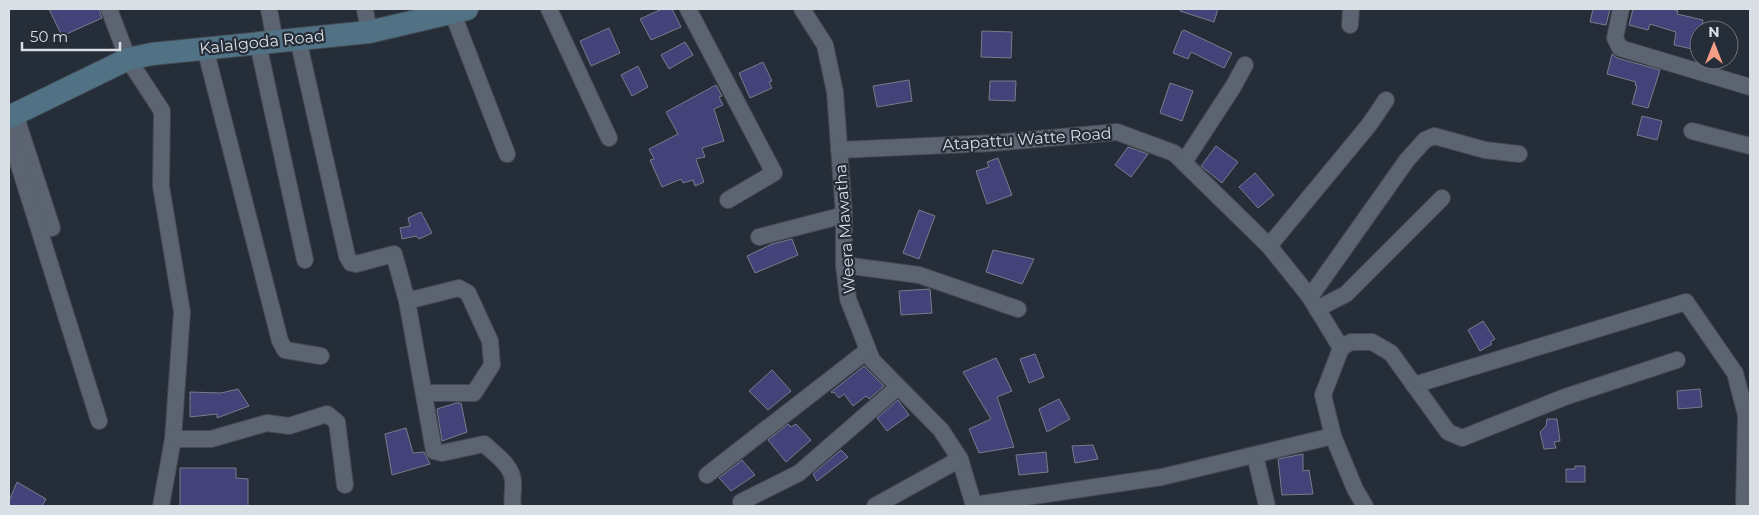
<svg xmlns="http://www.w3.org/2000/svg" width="1759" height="515" viewBox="0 0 1759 515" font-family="Montserrat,sans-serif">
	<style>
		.building { fill: #434379; stroke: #7a7b8a }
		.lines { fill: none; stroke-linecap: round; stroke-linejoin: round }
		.street-casing { stroke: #434a53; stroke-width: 18 }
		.secondary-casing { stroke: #434a53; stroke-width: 24 }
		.street { stroke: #5b6470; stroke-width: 16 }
		.secondary { stroke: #507284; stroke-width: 22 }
		.labels { text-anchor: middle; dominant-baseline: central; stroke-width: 4.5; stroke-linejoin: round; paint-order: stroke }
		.street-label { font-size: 16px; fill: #dadfe6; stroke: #252d38 }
	</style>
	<rect width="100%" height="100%" fill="#252d38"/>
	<g class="building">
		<path d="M 49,9 L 99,9 L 102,18 L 62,36 Z"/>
		<path d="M 662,9 L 672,9 L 681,27 L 651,40 L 640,19 Z"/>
		<path d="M 1180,9 L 1218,9 L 1214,22 L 1180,11 Z"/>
		<path d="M 1593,9 L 1610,9 L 1606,25 L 1590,22 Z"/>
		<path d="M 1633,9 L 1671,9 L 1678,11 L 1677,14 L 1703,20 L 1701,30 L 1699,30 L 1697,50 L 1674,45 L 1676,32 L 1650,24 L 1648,30 L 1629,25 Z"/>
		<path d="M 609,28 L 620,53 L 591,66 L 580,41 Z"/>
		<path d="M 1184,30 L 1232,53 L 1224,68 L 1191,52 L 1188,59 L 1173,53 L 1182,31 Z"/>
		<path d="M 982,31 L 1012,32 L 1011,58 L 981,57 Z"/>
		<path d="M 685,42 L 693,55 L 669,69 L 661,55 Z"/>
		<path d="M 1612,54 L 1617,58 L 1660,70 L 1648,108 L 1632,104 L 1637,86 L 1635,85 L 1636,82 L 1607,74 Z"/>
		<path d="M 763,62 L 772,81 L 769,82 L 772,88 L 750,98 L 739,73 Z"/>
		<path d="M 638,66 L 648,87 L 632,96 L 621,75 Z"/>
		<path d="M 909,80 L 912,101 L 877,107 L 873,86 Z"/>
		<path d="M 990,81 L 1016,81 L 1015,101 L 989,100 Z"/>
		<path d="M 1170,83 L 1193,91 L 1182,121 L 1160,113 Z"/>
		<path d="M 716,85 L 722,96 L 719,97 L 723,105 L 714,109 L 724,141 L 702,148 L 705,157 L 696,159 L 704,182 L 695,186 L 693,180 L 683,183 L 681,179 L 662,187 L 650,160 L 654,159 L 649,149 L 678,134 L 666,112 Z"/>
		<path d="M 1642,116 L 1662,121 L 1657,140 L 1637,135 Z"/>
		<path d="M 1216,146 L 1238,162 L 1222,183 L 1201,166 Z"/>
		<path d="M 1128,147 L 1148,154 L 1131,177 L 1115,165 Z"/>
		<path d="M 998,158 L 1012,195 L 987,204 L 976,171 L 989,167 L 987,162 Z"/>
		<path d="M 1255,173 L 1274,195 L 1258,208 L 1239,187 Z"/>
		<path d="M 919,210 L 935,216 L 919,259 L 903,253 Z"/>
		<path d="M 421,212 L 432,233 L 419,239 L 416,236 L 402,239 L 400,228 L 410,226 L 408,218 Z"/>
		<path d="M 792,239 L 798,255 L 755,273 L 747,256 L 772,244 Z"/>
		<path d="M 993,250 L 1034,259 L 1022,284 L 986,272 Z"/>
		<path d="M 930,289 L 932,313 L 901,315 L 899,291 Z"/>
		<path d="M 1483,321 L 1495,339 L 1490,342 L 1492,344 L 1480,351 L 1468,330 Z"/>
		<path d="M 1035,354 L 1044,377 L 1029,383 L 1020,359 Z"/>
		<path d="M 996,358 L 1012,391 L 997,397 L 1014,447 L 979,453 L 969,429 L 991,419 L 963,372 Z"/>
		<path d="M 864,366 L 884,386 L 869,399 L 866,396 L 853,406 L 844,394 L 839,398 L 834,392 L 832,393 L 831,392 Z"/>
		<path d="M 772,370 L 791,391 L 768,410 L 749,391 Z"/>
		<path d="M 238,389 L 249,406 L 217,418 L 217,414 L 190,417 L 190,392 L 221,393 Z"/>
		<path d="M 1700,389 L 1702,407 L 1678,409 L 1677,391 Z"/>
		<path d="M 1059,399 L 1070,419 L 1047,432 L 1039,409 Z"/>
		<path d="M 898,400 L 909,415 L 887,431 L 877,418 Z"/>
		<path d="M 456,403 L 461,403 L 467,432 L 442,441 L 437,409 Z"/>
		<path d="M 1547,419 L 1557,419 L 1560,441 L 1554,442 L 1556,448 L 1544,449 L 1540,432 L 1546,426 Z"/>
		<path d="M 788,424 L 791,427 L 796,424 L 811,440 L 786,462 L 768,440 Z"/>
		<path d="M 406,428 L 413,453 L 424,452 L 430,464 L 392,475 L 385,434 Z"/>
		<path d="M 1093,445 L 1098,459 L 1075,463 L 1072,446 Z"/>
		<path d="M 841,450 L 848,457 L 817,481 L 813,474 Z"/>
		<path d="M 1046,452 L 1048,472 L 1019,475 L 1016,455 Z"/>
		<path d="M 1303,454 L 1303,471 L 1309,470 L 1313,494 L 1282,495 L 1278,459 Z"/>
		<path d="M 742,460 L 755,475 L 731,491 L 719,478 Z"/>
		<path d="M 1575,466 L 1585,466 L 1585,482 L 1566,482 L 1566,469 L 1575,469 Z"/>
		<path d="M 180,468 L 236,468 L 236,478 L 248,479 L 248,506 L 180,506 Z"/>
		<path d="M 17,482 L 46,499 L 42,506 L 9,506 L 9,501 Z"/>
	</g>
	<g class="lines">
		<defs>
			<g id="street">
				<path d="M 109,9 L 128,59 L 162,111 L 161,186 L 182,312 L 173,439 L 161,506"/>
				<path d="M 269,9 L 275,42"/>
				<path d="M 365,9 L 369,32"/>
				<path d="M 451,9 L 507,154"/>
				<path d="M 549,9 L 609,138"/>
				<path d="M 688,9 L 774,173 L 728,200"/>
				<path d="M 802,9 L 825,45 L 835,92 L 844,215 L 844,265 L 848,299 L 872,360 L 941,430 L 960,459 L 974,506"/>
				<path d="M 1621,9 L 1615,38 L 1620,48 L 1750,87"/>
				<path d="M 1350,25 L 1351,9"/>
				<path d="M 298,39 L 347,256 L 351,263 L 356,264 L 394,254 L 407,301 L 434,451 L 442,453 L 484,444 C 495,454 513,466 513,482 C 514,490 511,498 513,506"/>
				<path d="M 258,44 L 305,260"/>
				<path d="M 205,48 L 280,341 L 285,350 L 321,356"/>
				<path d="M 15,114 L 52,228"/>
				<path d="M 1692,131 L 1750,146"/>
				<path d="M 9,133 L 99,421"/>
				<path d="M 839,150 L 993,143 L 1117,132 L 1174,153 L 1269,246 L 1310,297 L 1341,348 L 1323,395 L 1333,436 L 1355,489 L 1365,506"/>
				<path d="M 1184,162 L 1233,87 L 1245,65"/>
				<path d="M 759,237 L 844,215"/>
				<path d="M 1269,246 L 1369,125 L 1386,100"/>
				<path d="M 844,265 L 919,275 L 1018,309"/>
				<path d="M 1310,297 L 1407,160 L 1425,140 L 1434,136 L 1485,150 L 1519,154"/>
				<path d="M 407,301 L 459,288 L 468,293 L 490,341 L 492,365 L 474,393 L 424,393"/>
				<path d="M 1317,309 L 1346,294 L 1442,198"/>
				<path d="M 1341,348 L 1351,342 L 1372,342 L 1391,353 L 1448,432 L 1462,438 L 1565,397 L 1677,360"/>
				<path d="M 1414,385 L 1686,302 L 1735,373 L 1746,415 L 1744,506"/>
				<path d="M 173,439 L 211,439 L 267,423 L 289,426 L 327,414 L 337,422 L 345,485"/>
				<path d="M 1255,455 L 1267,506"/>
				<path d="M 707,475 L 868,350"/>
				<path d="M 741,502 L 799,473 L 898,387"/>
				<path d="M 974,505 L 1162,477 L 1333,436"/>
				<path d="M 875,506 L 960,459"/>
			</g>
			<path id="secondary" d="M 9,117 L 128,59 L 152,54 L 369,32 L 467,9"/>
		</defs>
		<use href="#street" class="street-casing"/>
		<use href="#secondary" class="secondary-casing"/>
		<use href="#street" class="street"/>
		<use href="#secondary" class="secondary"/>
	</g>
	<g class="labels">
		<g class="street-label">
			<text transform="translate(262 42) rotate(-6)">Kalalgoda Road</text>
			<text transform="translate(1027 139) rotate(-4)">Atapattu Watte Road</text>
			<text transform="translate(845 229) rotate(-94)">Weera Mawatha</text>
		</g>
	</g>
	<rect width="1759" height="515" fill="none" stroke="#dadfe6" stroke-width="20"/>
	<g transform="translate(1714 45)"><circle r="24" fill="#252d38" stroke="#6d747e"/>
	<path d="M0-4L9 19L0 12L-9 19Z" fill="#f39f86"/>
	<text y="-8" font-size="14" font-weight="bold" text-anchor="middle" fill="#dadfe6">N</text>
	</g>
	<path d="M22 42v8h98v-8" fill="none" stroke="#dadfe6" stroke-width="2.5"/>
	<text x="30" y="42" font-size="15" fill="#dadfe6" stroke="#252d38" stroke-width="4" paint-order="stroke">50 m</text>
</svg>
